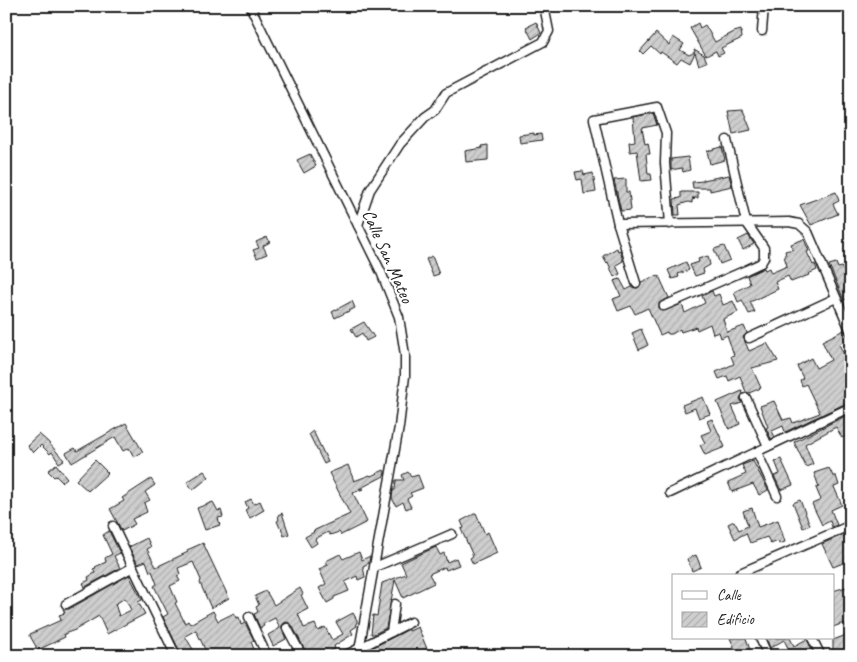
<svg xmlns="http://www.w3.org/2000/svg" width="857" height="662" viewBox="0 0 857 662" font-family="Caveat,sans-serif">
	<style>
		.building { fill: url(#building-hatch); stroke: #1c1c1c; fill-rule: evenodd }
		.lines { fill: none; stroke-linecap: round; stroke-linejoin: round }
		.minor-casing { stroke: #1c1c1c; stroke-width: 11 }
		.minor { stroke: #fff; stroke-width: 8 }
		.labels { text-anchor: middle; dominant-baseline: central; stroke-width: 4.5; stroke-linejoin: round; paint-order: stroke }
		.street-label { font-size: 18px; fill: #1c1c1c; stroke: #fff }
	</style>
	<defs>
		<pattern id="building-hatch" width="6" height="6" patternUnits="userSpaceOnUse" patternTransform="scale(1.25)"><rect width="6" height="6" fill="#cecece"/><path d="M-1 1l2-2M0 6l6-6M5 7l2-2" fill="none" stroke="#b0b0b0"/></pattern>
	</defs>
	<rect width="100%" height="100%" fill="#fff"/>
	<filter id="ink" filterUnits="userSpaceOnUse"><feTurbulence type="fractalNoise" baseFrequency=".02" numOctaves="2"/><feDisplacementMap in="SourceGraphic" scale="10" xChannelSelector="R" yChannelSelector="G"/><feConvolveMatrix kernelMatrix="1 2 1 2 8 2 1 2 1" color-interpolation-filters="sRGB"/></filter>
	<g filter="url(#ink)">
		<g class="building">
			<path d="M 536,22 L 541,33 L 532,39 L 526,27 Z"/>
			<path d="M 698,23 L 700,28 L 705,25 L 715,42 L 734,32 L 741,30 L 742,38 L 721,48 L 724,53 L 718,56 L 716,51 L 706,56 L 690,28 Z"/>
			<path d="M 656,33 L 669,45 L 673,37 L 684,44 L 680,50 L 689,55 L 695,52 L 694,49 L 704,55 L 707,62 L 699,65 L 695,53 L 690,63 L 681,58 L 677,63 L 661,52 L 660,54 L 651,46 L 643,54 L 640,51 Z"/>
			<path d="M 743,110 L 751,130 L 733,134 L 728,111 Z"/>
			<path d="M 653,113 L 657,125 L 642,128 L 645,144 L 648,143 L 650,154 L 646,154 L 648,174 L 651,174 L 652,180 L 641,181 L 637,151 L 630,152 L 629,142 L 635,141 L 633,117 Z"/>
			<path d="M 534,133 L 534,135 L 541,134 L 542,140 L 520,143 L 519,135 Z"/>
			<path d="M 488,145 L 488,160 L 466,162 L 465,151 L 482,148 L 481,146 Z"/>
			<path d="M 722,147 L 725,160 L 710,164 L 707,151 Z"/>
			<path d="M 310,154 L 316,166 L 304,173 L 297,160 Z"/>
			<path d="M 688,157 L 690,170 L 683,172 L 682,168 L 671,170 L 671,159 Z"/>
			<path d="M 583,171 L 584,175 L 593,173 L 596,192 L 584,194 L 582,179 L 577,180 L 575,172 Z"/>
			<path d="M 729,175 L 732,186 L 710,191 L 710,188 L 693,188 L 692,182 L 703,181 L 703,180 Z"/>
			<path d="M 626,179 L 626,192 L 629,192 L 631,210 L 621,211 L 614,180 Z"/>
			<path d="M 681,192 L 698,192 L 698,198 L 692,198 L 695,199 L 692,200 L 692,203 L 688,202 L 679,205 L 680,215 L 675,215 L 674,199 L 681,198 Z"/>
			<path d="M 836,192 L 839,201 L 833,204 L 838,214 L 811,225 L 800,205 Z"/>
			<path d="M 748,235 L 754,244 L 743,250 L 738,240 Z"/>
			<path d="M 267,237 L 270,242 L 263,246 L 267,254 L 257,258 L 253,250 L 259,248 L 256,242 Z"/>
			<path d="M 804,239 L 809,251 L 807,252 L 813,265 L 815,264 L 817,270 L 808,274 L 809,275 L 791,282 L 788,276 L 775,282 L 778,289 L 750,302 L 755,312 L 749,314 L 742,300 L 738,302 L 734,292 L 750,284 L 747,276 L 753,273 L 764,268 L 765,270 L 769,268 L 771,273 L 787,266 L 784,256 L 786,255 L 785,251 L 793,249 L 791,244 Z"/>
			<path d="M 724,246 L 730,260 L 720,264 L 714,249 Z"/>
			<path d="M 617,248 L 618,251 L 620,250 L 623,261 L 616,265 L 620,274 L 614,277 L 608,262 L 607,263 L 603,256 Z"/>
			<path d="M 432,256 L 439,274 L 433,276 L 426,259 Z"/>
			<path d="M 708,256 L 710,265 L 703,269 L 704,273 L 695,276 L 690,265 L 699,262 L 698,259 Z"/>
			<path d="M 686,262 L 689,270 L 678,274 L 679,277 L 672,279 L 668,270 Z"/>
			<path d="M 836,263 L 838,268 L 842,267 L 845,277 L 848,276 L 851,282 L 851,310 L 846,299 L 844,300 L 829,265 Z"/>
			<path d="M 656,276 L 657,277 L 659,276 L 669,298 L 659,303 L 659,309 L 663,311 L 682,304 L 685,313 L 705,303 L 702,296 L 712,291 L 714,296 L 719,294 L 723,305 L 733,301 L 738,312 L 723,319 L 727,332 L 744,326 L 747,333 L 743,337 L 749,351 L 767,343 L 778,361 L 752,368 L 761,388 L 749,393 L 746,392 L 740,376 L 729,381 L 727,376 L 719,379 L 716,372 L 734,364 L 731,356 L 734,355 L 727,335 L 721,338 L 719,332 L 713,334 L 710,324 L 697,330 L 696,327 L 681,332 L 680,329 L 672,334 L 668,334 L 667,332 L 660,335 L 648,308 L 635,314 L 631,306 L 618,311 L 613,299 L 621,296 L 614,281 L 620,279 L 626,290 L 632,287 L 638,288 L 641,282 Z"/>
			<path d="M 352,301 L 355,308 L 335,318 L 332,312 Z"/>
			<path d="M 364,322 L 374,337 L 366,341 L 362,333 L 356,337 L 351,329 Z"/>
			<path d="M 641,329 L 648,345 L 639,350 L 632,333 Z"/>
			<path d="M 844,330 L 847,336 L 851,338 L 839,344 L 845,357 L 851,355 L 851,401 L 785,432 L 783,426 L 772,431 L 775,437 L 771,439 L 766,428 L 768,427 L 760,406 L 774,401 L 783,420 L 791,418 L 793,423 L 820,413 L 806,384 L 802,386 L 800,380 L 803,378 L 797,366 L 811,358 L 816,368 L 831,360 L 822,341 Z"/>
			<path d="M 742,391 L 743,394 L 740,398 L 742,403 L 732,406 L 740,424 L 729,429 L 717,402 Z"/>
			<path d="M 703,397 L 710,414 L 699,418 L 695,408 L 685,412 L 682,405 Z"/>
			<path d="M 851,413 L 851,422 L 846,424 L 851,433 L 842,438 L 836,427 L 805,444 L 813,464 L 806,467 L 794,442 Z"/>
			<path d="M 712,419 L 725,447 L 705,455 L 700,445 L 705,443 L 701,435 L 711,431 L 707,421 Z"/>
			<path d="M 126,423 L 143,452 L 134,457 L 129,448 L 123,451 L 115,437 L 72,463 L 66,453 L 75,448 L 77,451 Z"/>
			<path d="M 313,431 L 328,462 L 324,464 L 309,434 Z"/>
			<path d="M 39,434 L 48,442 L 64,460 L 59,463 L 52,452 L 50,454 L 41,445 L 33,453 L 27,445 Z"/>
			<path d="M 781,459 L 793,485 L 781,490 L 774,476 L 780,474 L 775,461 Z"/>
			<path d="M 95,460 L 108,473 L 88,491 L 76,480 Z"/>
			<path d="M 753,461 L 768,490 L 759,495 L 753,484 L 732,492 L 728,482 L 746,474 L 742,465 Z"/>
			<path d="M 56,464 L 67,478 L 62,482 L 56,476 L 54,477 L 48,471 Z"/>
			<path d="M 348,465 L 354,481 L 370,475 L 371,476 L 384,470 L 385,472 L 384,476 L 359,489 L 363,489 L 353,493 L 367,522 L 341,535 L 339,532 L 330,535 L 328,532 L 315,539 L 317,543 L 311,547 L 305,537 L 314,532 L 313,531 L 350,514 L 329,473 Z"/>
			<path d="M 829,468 L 833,476 L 836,476 L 839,485 L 834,487 L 842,505 L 831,510 L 837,525 L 832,527 L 830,521 L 822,525 L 812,504 L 821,500 L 816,488 L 819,487 L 814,473 Z"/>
			<path d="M 204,471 L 209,477 L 193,490 L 187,482 Z"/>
			<path d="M 408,472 L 411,477 L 418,475 L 423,488 L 410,493 L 412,496 L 407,499 L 411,507 L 406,509 L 403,502 L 396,506 L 392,498 L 393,490 L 395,490 L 396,480 L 404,480 L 402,475 Z"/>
			<path d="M 151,479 L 155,485 L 145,492 L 150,500 L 144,503 L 147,512 L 132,519 L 135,524 L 122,531 L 110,509 L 124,501 L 122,498 Z"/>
			<path d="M 251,499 L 254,504 L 260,501 L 264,510 L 250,518 L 245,510 L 248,508 L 245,502 Z"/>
			<path d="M 800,500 L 810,525 L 803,528 L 793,503 Z"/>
			<path d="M 213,502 L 218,511 L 221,510 L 223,517 L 218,518 L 220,525 L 205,530 L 197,508 Z"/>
			<path d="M 752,508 L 758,527 L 778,520 L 785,542 L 779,544 L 778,541 L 771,544 L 767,537 L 750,543 L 746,533 L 735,539 L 728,524 L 734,521 L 739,530 L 748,526 L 743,511 Z"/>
			<path d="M 282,513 L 289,534 L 284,536 L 281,527 L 280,528 L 277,521 L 279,520 L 278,515 Z"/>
			<path d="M 476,513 L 485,534 L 488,532 L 497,553 L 473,564 L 470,558 L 473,556 L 461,529 L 464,528 L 461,521 Z"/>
			<path d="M 109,531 L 120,553 L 114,556 L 120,568 L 85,587 L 83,583 L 89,580 L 88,577 L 95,573 L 93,569 L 96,568 L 95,567 L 106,562 L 105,558 L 112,554 L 103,535 Z"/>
			<path d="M 851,531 L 851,560 L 833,567 L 822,544 Z"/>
			<path d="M 147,538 L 151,547 L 147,549 L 156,567 L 188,552 L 187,550 L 203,543 L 229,598 L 211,608 L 200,583 L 201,580 L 193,562 L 178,568 L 180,574 L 177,576 L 180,581 L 170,586 L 177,602 L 175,603 L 185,623 L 188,621 L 190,624 L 213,611 L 218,621 L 234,613 L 236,618 L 239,617 L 241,625 L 245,623 L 254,640 L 251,642 L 257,656 L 208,656 L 196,630 L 185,636 L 197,656 L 182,656 L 163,617 L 168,614 L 154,586 L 157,584 L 152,571 L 150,572 L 146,561 L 138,564 L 129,547 Z"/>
			<path d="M 436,547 L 440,555 L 444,553 L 447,562 L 456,558 L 459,565 L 446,570 L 445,567 L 429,574 L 434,583 L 403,598 L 395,580 L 386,628 L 374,634 L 371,634 L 373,615 L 377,616 L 382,583 L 406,574 L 401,563 Z"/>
			<path d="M 359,552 L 362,560 L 370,556 L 369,563 L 363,566 L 365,577 L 358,580 L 357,576 L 345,582 L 349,591 L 334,597 L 334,599 L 327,603 L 319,588 L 326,584 L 319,569 L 328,565 L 326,561 L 340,554 L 343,559 Z"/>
			<path d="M 696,555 L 701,567 L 692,571 L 687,559 Z"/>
			<path d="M 129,575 L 142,600 L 138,602 L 145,614 L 107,634 L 99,616 L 75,630 L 64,634 L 65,637 L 38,650 L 30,636 L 30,634 L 61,620 L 59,615 L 65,613 L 63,609 L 69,609 ZM 125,598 L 131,610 L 119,616 L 115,604 Z"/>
			<path d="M 846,587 L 851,598 L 851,656 L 849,656 L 846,651 L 838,654 L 837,652 L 833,653 L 833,640 L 849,634 L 844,623 L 833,627 L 833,591 Z"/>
			<path d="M 300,588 L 303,594 L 301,595 L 308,609 L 298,614 L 304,628 L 315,624 L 318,631 L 325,627 L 332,640 L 343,634 L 336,622 L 353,613 L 357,620 L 357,623 L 356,623 L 357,626 L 351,630 L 353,634 L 334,646 L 335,649 L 329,652 L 331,656 L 308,656 L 292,625 L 288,622 L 284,623 L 281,627 L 286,639 L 273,646 L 268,635 L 280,628 L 275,618 L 263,624 L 264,626 L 260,628 L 254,614 L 258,612 L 256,607 L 259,605 L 255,596 L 266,591 L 274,605 Z"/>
			<path d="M 418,627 L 430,656 L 401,656 L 400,653 L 391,656 L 371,656 L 368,650 L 409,629 L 409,631 Z"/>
			<path d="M 730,638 L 746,638 L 751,653 L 746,656 L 738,656 Z"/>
			<path d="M 766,638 L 790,638 L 794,646 L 807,639 L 813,652 L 802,656 L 792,656 L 784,640 L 770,648 Z"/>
		</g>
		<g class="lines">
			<defs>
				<g id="minor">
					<path d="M 250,6 L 381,272 L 399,317 L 405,355 L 405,376 L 399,427 L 358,656"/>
					<path d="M 762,31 L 764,6"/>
					<path d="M 618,224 L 636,283"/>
					<path d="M 670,224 L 665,163 L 666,133 L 657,107 L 594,119 L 618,224 L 789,222 L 799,224 L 808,232 L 851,332"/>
					<path d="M 358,225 L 370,190 L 400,144 L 425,117 L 435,110 L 446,93 L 543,42 L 549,31 L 544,6"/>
					<path d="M 664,306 L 746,270 L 761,263 L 764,258 L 764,248 L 746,222 L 727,140"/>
					<path d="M 749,338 L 836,298"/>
					<path d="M 746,398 L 768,446"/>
					<path d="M 757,452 L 777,496"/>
					<path d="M 670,493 L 851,407"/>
					<path d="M 113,526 L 176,656"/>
					<path d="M 375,567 L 452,534"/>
					<path d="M 737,576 L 740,573 L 851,525"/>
					<path d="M 66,604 L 133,567"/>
					<path d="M 249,617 L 267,656"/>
					<path d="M 287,628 L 302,656"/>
					<path d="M 391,632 L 395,604"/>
					<path d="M 760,638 L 768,656"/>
					<path d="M 812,638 L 821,656"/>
					<path d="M 344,656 L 411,622"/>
				</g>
			</defs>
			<use href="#minor" class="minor-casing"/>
			<use href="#minor" class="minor"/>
		</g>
	</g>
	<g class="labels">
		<g class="street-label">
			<text transform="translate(388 256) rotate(66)">Calle San Mateo</text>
		</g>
	</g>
	<rect width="857" height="662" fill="none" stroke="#fff" stroke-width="25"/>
	<rect x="12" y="12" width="832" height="637" fill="none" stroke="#1c1c1c" stroke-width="2" filter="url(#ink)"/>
	<rect x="672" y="574" width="162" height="65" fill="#ffffff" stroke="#a4a4a4"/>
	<rect x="682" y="591" width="25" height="8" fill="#ffffff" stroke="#a4a4a4"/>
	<text x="717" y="600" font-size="15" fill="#1c1c1c">Calle</text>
	<rect x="682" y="612" width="25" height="15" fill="url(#building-hatch)" stroke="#a4a4a4"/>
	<text x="717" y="624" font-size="15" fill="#1c1c1c">Edificio</text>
</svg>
